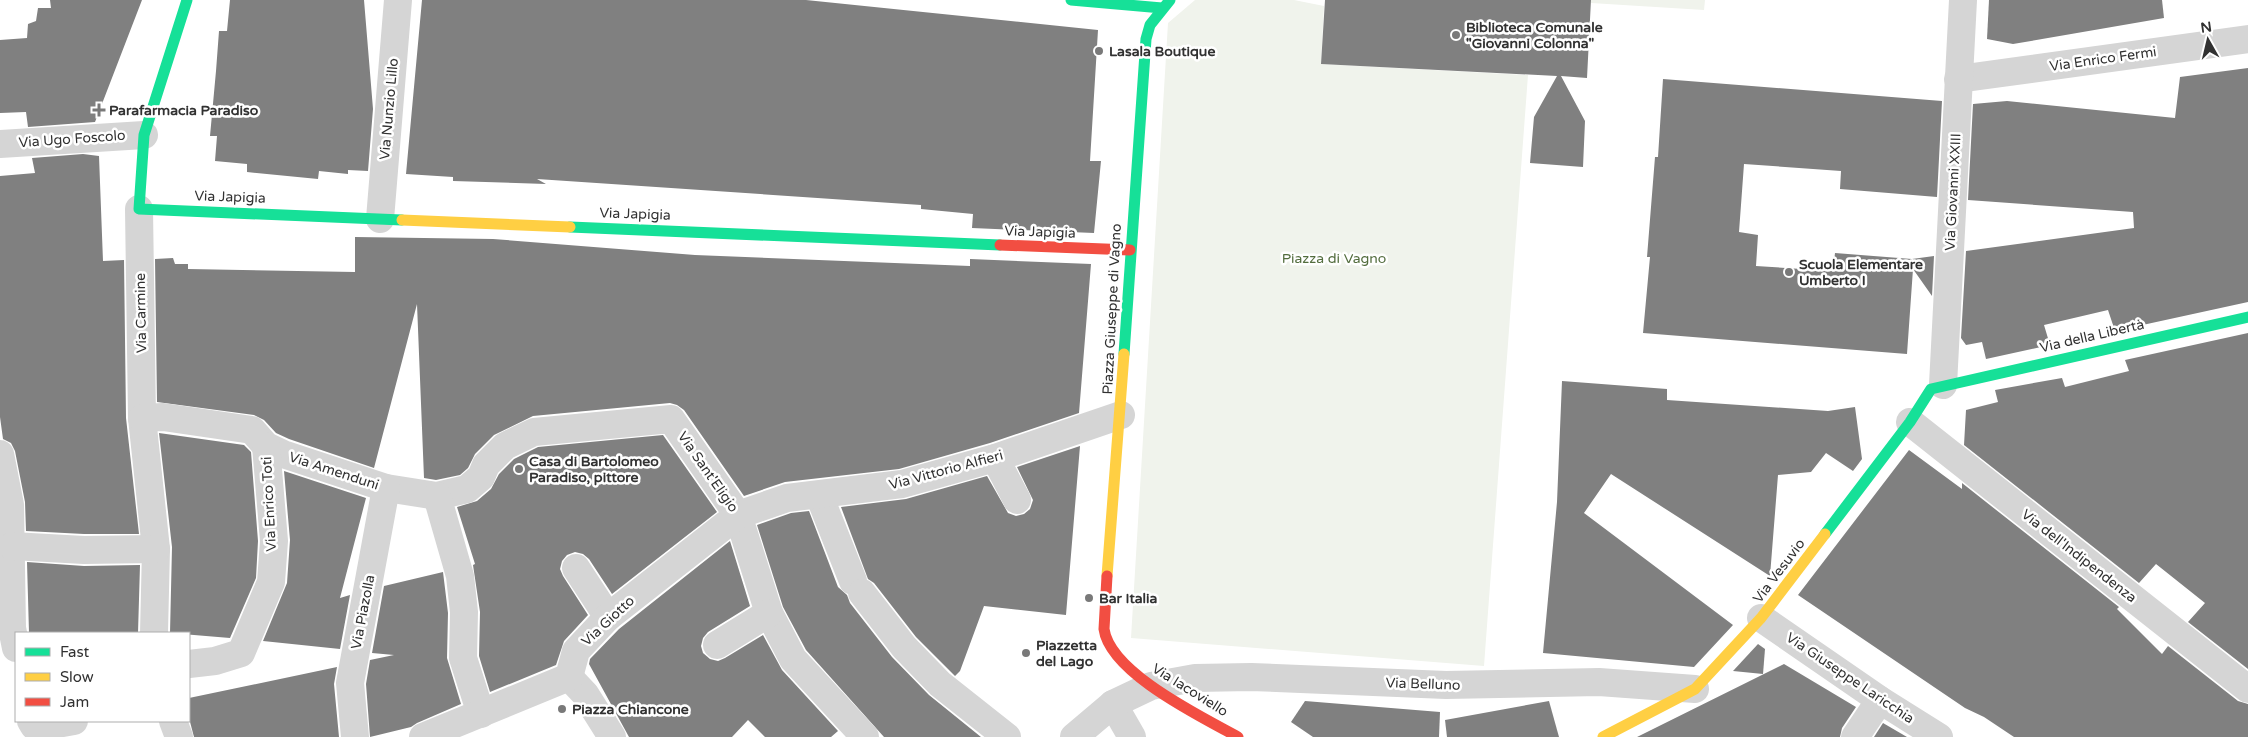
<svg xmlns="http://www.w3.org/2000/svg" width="2248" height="737" viewBox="0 0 2248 737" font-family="'Varela Round',sans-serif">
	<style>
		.green { fill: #f0f3ec }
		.building { fill: #808080 }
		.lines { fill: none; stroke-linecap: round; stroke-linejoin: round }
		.street { stroke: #d5d5d5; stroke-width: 28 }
		.fast { stroke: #16e098; stroke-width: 11 }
		.slow { stroke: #ffcf43; stroke-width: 11 }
		.jam { stroke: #f24e42; stroke-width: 11 }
		.poi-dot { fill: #797979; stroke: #fff; stroke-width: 2 }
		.labels { text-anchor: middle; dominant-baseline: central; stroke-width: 5; stroke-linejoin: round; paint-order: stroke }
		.poi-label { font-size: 14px; font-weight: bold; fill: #313131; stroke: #fff; text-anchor: start }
		.street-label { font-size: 14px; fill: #313131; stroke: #fff }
		.park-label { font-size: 14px; fill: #536d3e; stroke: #fff }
	</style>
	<rect width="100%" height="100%" fill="#fff"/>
	<g class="green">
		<path d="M 1195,0 L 1294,0 L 1324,6 L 1321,64 L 1528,75 L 1484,666 L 1131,638 L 1168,23 Z"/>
		<path d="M 1591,0 L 1705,0 L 1704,10 L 1591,3 Z"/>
	</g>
	<g class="building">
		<path d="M 50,0 L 142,0 L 95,122 L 28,127 L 26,112 L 0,113 L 0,40 L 27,38 L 28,24 L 36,21 L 38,8 L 51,8 Z"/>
		<path d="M 230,0 L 364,0 L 373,109 L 368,171 L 348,170 L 348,174 L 319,171 L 318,179 L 247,172 L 247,164 L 215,161 L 217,136 L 210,136 L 216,71 L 219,31 L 227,31 Z"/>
		<path d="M 422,0 L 806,0 L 1098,30 L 1090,161 L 1101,161 L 1094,233 L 972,228 L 973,214 L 921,209 L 921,205 L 537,179 L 546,184 L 453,181 L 453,177 L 406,174 Z"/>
		<path d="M 1325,0 L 1591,0 L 1587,78 L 1561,76 L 1585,121 L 1583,167 L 1530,163 L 1534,117 L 1557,76 L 1321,64 Z"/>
		<path d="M 1989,0 L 2162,0 L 2164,18 L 2013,44 L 1987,39 Z"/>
		<path d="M 2248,68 L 2248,302 L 2115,331 L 2108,310 L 2044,325 L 2050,345 L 1986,359 L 1982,342 L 1966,345 L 1961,338 L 1966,251 L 2134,228 L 2133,212 L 1968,200 L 1973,104 L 2007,101 L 2175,118 L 2180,77 Z"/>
		<path d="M 1663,79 L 1942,101 L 1937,197 L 1840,189 L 1841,171 L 1744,164 L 1739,232 L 1758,235 L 1756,266 L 1833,271 L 1835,253 L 1912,259 L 1934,256 L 1932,296 L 1913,269 L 1907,354 L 1643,333 L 1650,257 L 1647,257 L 1655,157 L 1658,157 Z"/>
		<path d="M 83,154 L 99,156 L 103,261 L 124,260 L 126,418 L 139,534 L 84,534 L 26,531 L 25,502 L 15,451 L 11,443 L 3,439 L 0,417 L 0,176 L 35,173 L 32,158 Z"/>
		<path d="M 355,237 L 493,239 L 695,255 L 970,266 L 970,259 L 1091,264 L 1079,413 L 990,443 L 899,469 L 785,482 L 744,496 L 684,410 L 677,405 L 670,403 L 533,416 L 494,435 L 475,454 L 468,468 L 460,475 L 436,480 L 424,478 L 417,304 L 374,468 L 289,439 L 276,433 L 264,420 L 254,415 L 157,402 L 155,259 L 173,258 L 175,264 L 188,264 L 188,269 L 355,272 Z"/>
		<path d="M 2248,333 L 2248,669 L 2188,622 L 2205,603 L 2156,564 L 2139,583 L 1964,445 L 1966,410 L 1998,402 L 1995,390 L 2062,378 L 2065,387 L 2129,371 L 2125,360 Z"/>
		<path d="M 1562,381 L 1667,389 L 1667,400 L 1828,411 L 1855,407 L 1862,459 L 1853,471 L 1826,453 L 1811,472 L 1778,475 L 1770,576 L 1611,474 L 1584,513 L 1733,625 L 1694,667 L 1543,653 L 1557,502 Z"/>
		<path d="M 159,433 L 244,445 L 251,452 L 258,541 L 256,578 L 230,638 L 170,633 L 172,547 Z"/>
		<path d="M 663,435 L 717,512 L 612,594 L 589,559 L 583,554 L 575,552 L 567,555 L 562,561 L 560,569 L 563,576 L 588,615 L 564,641 L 556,665 L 490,692 L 479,656 L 480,612 L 473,565 L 475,564 L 457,507 L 477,501 L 491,489 L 499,474 L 514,459 L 538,447 Z"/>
		<path d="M 1080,446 L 1066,615 L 984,606 L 960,671 L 955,676 L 916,637 L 874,583 L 868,579 L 841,507 L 906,499 L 987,476 L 1008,513 L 1016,516 L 1024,514 L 1030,509 L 1033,500 L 1017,467 Z"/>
		<path d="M 1909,450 L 1962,489 L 1962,483 L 2119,607 L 2117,609 L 2162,654 L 2168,646 L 2238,701 L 2248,704 L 2248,737 L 2014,737 L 1984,717 L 1965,708 L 1798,595 Z"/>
		<path d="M 284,471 L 366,498 L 340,598 L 350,595 L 340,649 L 263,641 L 287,583 L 290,540 Z"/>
		<path d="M 809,511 L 838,587 L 847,595 L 850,603 L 892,657 L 929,695 L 981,737 L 884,737 L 806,650 L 783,607 L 757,525 L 791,513 Z"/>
		<path d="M 730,541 L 750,606 L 708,632 L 703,638 L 701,646 L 703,653 L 710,659 L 718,661 L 725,658 L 763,635 L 782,670 L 838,731 L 831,737 L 765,737 L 748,720 L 732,737 L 629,737 L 589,664 L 590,659 L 619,629 Z"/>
		<path d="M 27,562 L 84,566 L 140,565 L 138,633 L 29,633 Z"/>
		<path d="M 443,572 L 448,613 L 447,658 L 461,704 L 417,723 L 411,727 L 370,737 L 366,684 L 370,660 L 394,655 L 372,653 L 384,586 Z"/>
		<path d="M 1758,644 L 1765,649 L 1763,674 L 1733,671 Z"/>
		<path d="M 1784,664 L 1856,707 L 1842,728 L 1840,737 L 1637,737 Z"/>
		<path d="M 337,667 L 334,684 L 339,737 L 194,737 L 189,718 L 189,698 Z"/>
		<path d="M 1305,701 L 1440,712 L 1439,737 L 1313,737 L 1291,722 Z"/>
		<path d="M 1549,701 L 1559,737 L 1447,737 L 1445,720 Z"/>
		<path d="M 1883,723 L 1907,737 L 1874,737 Z"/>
	</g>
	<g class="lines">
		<g class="street">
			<path d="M 1958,79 L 2248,39"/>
			<path d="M 0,144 L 144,135"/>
			<path d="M 139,209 L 142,418 L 156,549 L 154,633"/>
			<path d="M 380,219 L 398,0"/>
			<path d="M 1943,385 L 1963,0"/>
			<path d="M 142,418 L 163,417 L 252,430 L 266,446 L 283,454 L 386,488 L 437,496 L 467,489 L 481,477 L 486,465 L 505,446 L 534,432 L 671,419 L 738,515 L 769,613 L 793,659 L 865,737"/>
			<path d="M 1910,422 L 2248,689"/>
			<path d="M 0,454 L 10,505 L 12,628 L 16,648"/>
			<path d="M 995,458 L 1017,500"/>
			<path d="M 819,495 L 853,581"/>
			<path d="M 437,496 L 460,576 L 464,612 L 463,658 L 481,714"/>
			<path d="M 12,546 L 84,550 L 156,549"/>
			<path d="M 576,568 L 608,617"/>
			<path d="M 862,593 L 904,647 L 940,684 L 1007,737"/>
			<path d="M 1761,618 L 1880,700 L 1939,737"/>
			<path d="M 717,645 L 769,613"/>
			<path d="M 189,664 L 215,661 L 241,653 L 271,582 L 274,541 L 266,446"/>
			<path d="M 569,677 L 585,694 L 612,737"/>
			<path d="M 1113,704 L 1132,737"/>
			<path d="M 31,721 L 34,726 L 40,727 L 74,721"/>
			<path d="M 173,721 L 179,737"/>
			<path d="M 355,737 L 350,683 L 386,488"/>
			<path d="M 423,737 L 569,677 L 576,651 L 608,617 L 738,515 L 787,498 L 902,484 L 995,458 L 1121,415"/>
			<path d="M 1074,737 L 1113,704 L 1151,686 L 1195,678 L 1251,677 L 1446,685 L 1599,682 L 1695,689"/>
			<path d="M 1855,737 L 1880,700"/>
		</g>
		<g class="fast">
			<path d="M 187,0 L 144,135 L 139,209 L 402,220"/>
			<path d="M 1071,0 L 1162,8"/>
			<path d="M 570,227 L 1000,245"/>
			<path d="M 1124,354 L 1146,39 L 1150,25 L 1170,0"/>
			<path d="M 1825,534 L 1910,422 L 1931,389 L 2248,317"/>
		</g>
		<g class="slow">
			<path d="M 402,220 L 570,227"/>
			<path d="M 1107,576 L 1124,354"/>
			<path d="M 1603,737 L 1695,689 L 1761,618 L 1825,534"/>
		</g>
		<g class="jam">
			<path d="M 1000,245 L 1130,250"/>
			<path d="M 1107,576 L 1104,629 C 1110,673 1202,717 1238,737"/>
		</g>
	</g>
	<g class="poi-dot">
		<circle cx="1456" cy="35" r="5"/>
		<circle cx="1099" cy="51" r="5"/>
		<path d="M96.5 102.5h5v5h5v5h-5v5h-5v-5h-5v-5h5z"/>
		<circle cx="1789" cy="272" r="5"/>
		<circle cx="519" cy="469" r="5"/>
		<circle cx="1089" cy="598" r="5"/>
		<circle cx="1026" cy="653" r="5"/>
		<circle cx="562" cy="709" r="5"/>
	</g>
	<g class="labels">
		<g class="poi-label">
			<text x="1466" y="27">Biblioteca Comunale<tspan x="1466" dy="16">"Giovanni Colonna"</tspan></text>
			<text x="1109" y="51">Lasala Boutique</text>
			<text x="109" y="110">Parafarmacia Paradiso</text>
			<text x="1799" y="264">Scuola Elementare<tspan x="1799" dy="16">Umberto I</tspan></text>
			<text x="529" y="461">Casa di Bartolomeo<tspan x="529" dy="16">Paradiso, pittore</tspan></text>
			<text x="1099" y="598">Bar Italia</text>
			<text x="1036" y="645">Piazzetta<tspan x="1036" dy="16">del Lago</tspan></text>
			<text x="572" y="709">Piazza Chiancone</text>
		</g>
		<g class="street-label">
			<text transform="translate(2103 59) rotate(-8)">Via Enrico Fermi</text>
			<text transform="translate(389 109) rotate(-85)">Via Nunzio Lillo</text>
			<text transform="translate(72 139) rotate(-4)">Via Ugo Foscolo</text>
			<text transform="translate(1953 192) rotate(-87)">Via Giovanni XXIII</text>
			<text transform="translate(230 197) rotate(2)">Via Japigia</text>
			<text transform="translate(635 214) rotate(2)">Via Japigia</text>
			<text transform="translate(1040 232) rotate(2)">Via Japigia</text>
			<text transform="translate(1112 309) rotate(-87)">Piazza Giuseppe di Vagno</text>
			<text transform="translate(141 313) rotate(-91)">Via Carmine</text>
			<text transform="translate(2092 336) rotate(-13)">Via della Libertà</text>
			<text transform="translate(946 470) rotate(-15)">Via Vittorio Alfieri</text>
			<text transform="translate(334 471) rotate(18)">Via Amenduni</text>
			<text transform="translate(708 472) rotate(55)">Via Sant'Eligio</text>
			<text transform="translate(269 504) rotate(-93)">Via Enrico Toti</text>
			<text transform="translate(2079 556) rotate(38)">Via dell'Indipendenza</text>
			<text transform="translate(1779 571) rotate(-53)">Via Vesuvio</text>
			<text transform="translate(363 612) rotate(-79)">Via Piazolla</text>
			<text transform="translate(608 621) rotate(-43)">Via Giotto</text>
			<text transform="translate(1850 678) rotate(34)">Via Giuseppe Laricchia</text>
			<text transform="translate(1423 684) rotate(2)">Via Belluno</text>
			<text transform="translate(1190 690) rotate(32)">Via Iacoviello</text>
		</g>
		<g class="park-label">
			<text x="1334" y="258">Piazza di Vagno</text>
		</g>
	</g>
	<rect x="15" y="632" width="175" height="90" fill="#ffffff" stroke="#adadad"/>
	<rect x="25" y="648" width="25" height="8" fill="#16e098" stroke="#adadad"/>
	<text x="60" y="657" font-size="15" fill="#313131">Fast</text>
	<rect x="25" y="673" width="25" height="8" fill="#ffcf43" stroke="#adadad"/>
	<text x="60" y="682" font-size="15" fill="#313131">Slow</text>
	<rect x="25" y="698" width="25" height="8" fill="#f24e42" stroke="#adadad"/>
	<text x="60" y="707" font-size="15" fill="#313131">Jam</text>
	<g transform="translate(2208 40) rotate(352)" stroke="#ffffff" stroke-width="4" paint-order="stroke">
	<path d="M0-4L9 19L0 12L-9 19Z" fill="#313131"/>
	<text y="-8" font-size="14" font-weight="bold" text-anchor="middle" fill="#313131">N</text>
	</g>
</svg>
